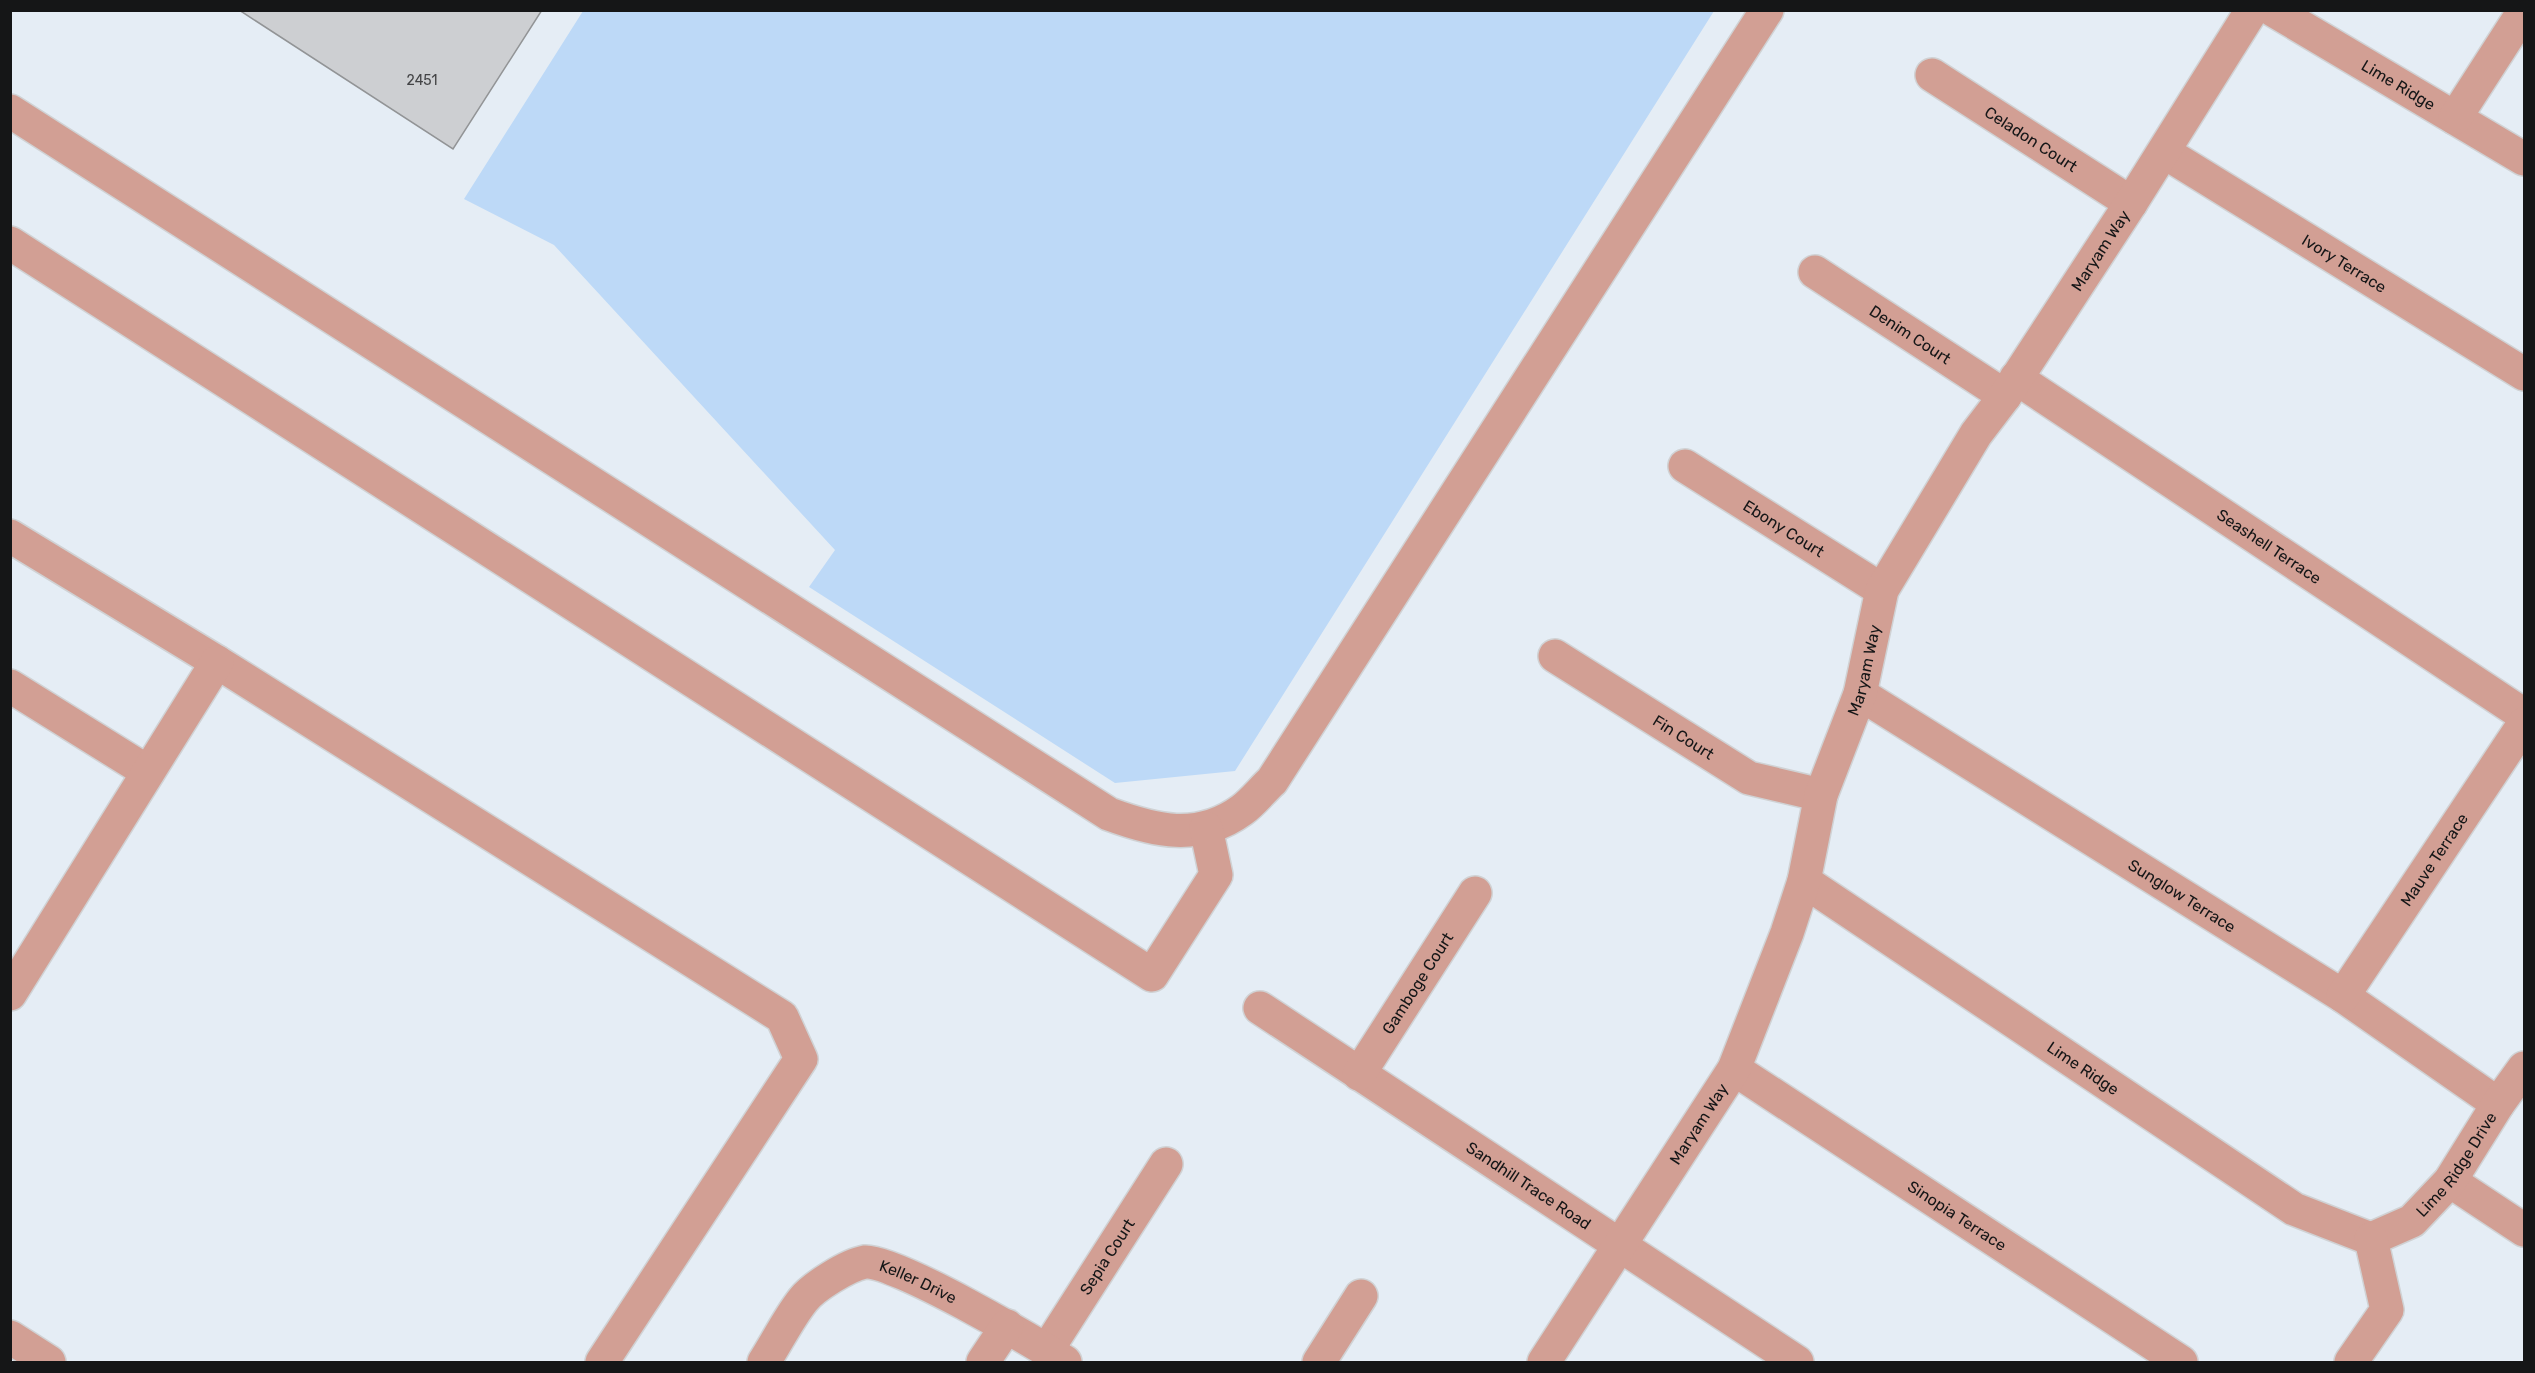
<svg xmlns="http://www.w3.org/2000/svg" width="2535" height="1373" viewBox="0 0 2535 1373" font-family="Rubik,sans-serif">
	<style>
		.built { fill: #e5edf5 }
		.green { fill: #bdd9f7 }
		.building { fill: #cdcfd2; stroke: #929496; stroke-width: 1.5 }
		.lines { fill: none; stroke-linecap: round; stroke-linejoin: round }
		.minor-casing { stroke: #d0d2d4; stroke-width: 36 }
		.minor { stroke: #d29f94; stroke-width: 33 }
		.labels { text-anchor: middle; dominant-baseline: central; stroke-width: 4.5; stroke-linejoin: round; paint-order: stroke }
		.number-label { font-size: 14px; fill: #434446 }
		.street-label { font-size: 16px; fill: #151617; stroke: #fff }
	</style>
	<rect width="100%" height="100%" fill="#f4f6f8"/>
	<path class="built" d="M 10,11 L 2524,11 L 2524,1362 L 11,1362 Z"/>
	<path class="green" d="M 583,11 L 583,10 L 1714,11 L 1235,771 L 1115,783 L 809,587 L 835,550 L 554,245 L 464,199 Z"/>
	<path class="building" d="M 239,10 L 542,10 L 453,149 Z"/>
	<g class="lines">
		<defs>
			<g id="minor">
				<path id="s1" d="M 2273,10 L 2524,159"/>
				<path id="s2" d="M 1932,75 L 2131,203"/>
				<path d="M 10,111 L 1109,814 C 1155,831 1198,842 1242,810 C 1253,802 1262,790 1272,781 L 1767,10"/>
				<path d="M 2455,118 L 2524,11"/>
				<path id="s3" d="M 2164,152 L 2524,374"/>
				<path d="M 10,243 L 1152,975 L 1216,875 L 1206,828"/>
				<path id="s4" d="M 1815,272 L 2005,396"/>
				<path id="s5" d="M 2016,378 L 2524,715"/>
				<path id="s6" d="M 1685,466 L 1882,590"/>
				<path d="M 10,536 L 217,662 L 782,1017 L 801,1059 L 602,1362"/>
				<path id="s7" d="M 1555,656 L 1749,778 L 1821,795"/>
				<path d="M 10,686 L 148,772"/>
				<path id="s8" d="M 1860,694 L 2343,996 L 2498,1104"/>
				<path id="s9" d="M 1804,881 L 2294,1209 L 2371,1239"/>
				<path d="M 10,994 L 217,662"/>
				<path id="s10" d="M 2343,996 L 2524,724"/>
				<path id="s11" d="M 1260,1008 L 1797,1362"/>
				<path id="s12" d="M 1734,1069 L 2181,1362"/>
				<path id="s13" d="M 1359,1074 L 1475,893"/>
				<path d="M 2450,1181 L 2524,1230"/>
				<path id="s14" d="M 2371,1239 L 2412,1221 L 2450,1181 L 2498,1104 L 2524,1068"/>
				<path d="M 10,1337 L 49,1362"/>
				<path id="s15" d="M 1047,1350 L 1166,1164"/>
				<path id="s16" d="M 764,1362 C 777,1342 788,1319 803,1300 C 813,1287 848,1265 865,1262 C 893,1259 1037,1343 1065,1362"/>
				<path d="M 983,1362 L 1007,1326"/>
				<path d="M 1319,1362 L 1361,1296"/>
				<path id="s17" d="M 1544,1362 L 1734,1069 L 1787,933 L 1804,881 L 1821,795 L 1860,694 L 1882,590 L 1976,434 L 2005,396 L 2131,203 L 2252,10"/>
				<path d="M 2351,1362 L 2387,1310 L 2371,1239"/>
			</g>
		</defs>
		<use href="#minor" class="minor-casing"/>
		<use href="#minor" class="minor"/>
	</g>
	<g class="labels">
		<g class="number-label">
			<text x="422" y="80">2451</text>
		</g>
		<g class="street-label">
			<text stroke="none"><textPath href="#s1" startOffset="146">Lime Ridge</textPath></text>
			<text stroke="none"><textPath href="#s2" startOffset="118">Celadon Court</textPath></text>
			<text stroke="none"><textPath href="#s17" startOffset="1256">Maryam Way</textPath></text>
			<text stroke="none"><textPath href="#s3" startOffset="212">Ivory Terrace</textPath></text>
			<text stroke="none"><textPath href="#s4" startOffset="114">Denim Court</textPath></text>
			<text stroke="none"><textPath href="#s6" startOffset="117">Ebony Court</textPath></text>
			<text stroke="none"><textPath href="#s5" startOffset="304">Seashell Terrace</textPath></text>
			<text stroke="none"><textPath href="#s17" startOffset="770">Maryam Way</textPath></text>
			<text stroke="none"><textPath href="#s7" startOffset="152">Fin Court</textPath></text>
			<text stroke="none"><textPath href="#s10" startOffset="164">Mauve Terrace</textPath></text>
			<text stroke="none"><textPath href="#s8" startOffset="380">Sunglow Terrace</textPath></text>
			<text stroke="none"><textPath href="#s13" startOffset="108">Gamboge Court</textPath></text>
			<text stroke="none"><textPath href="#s9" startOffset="336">Lime Ridge</textPath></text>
			<text stroke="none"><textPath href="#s17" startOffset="284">Maryam Way</textPath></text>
			<text stroke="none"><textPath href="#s14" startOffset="117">Lime Ridge Drive</textPath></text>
			<text stroke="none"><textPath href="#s11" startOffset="322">Sandhill Trace Road</textPath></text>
			<text stroke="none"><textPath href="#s12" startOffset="267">Sinopia Terrace</textPath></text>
			<text stroke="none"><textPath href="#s15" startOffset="111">Sepia Court</textPath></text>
			<text stroke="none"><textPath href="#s16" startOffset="204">Keller Drive</textPath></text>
		</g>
	</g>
	<rect width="2535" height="1373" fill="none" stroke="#151617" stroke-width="24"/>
</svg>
